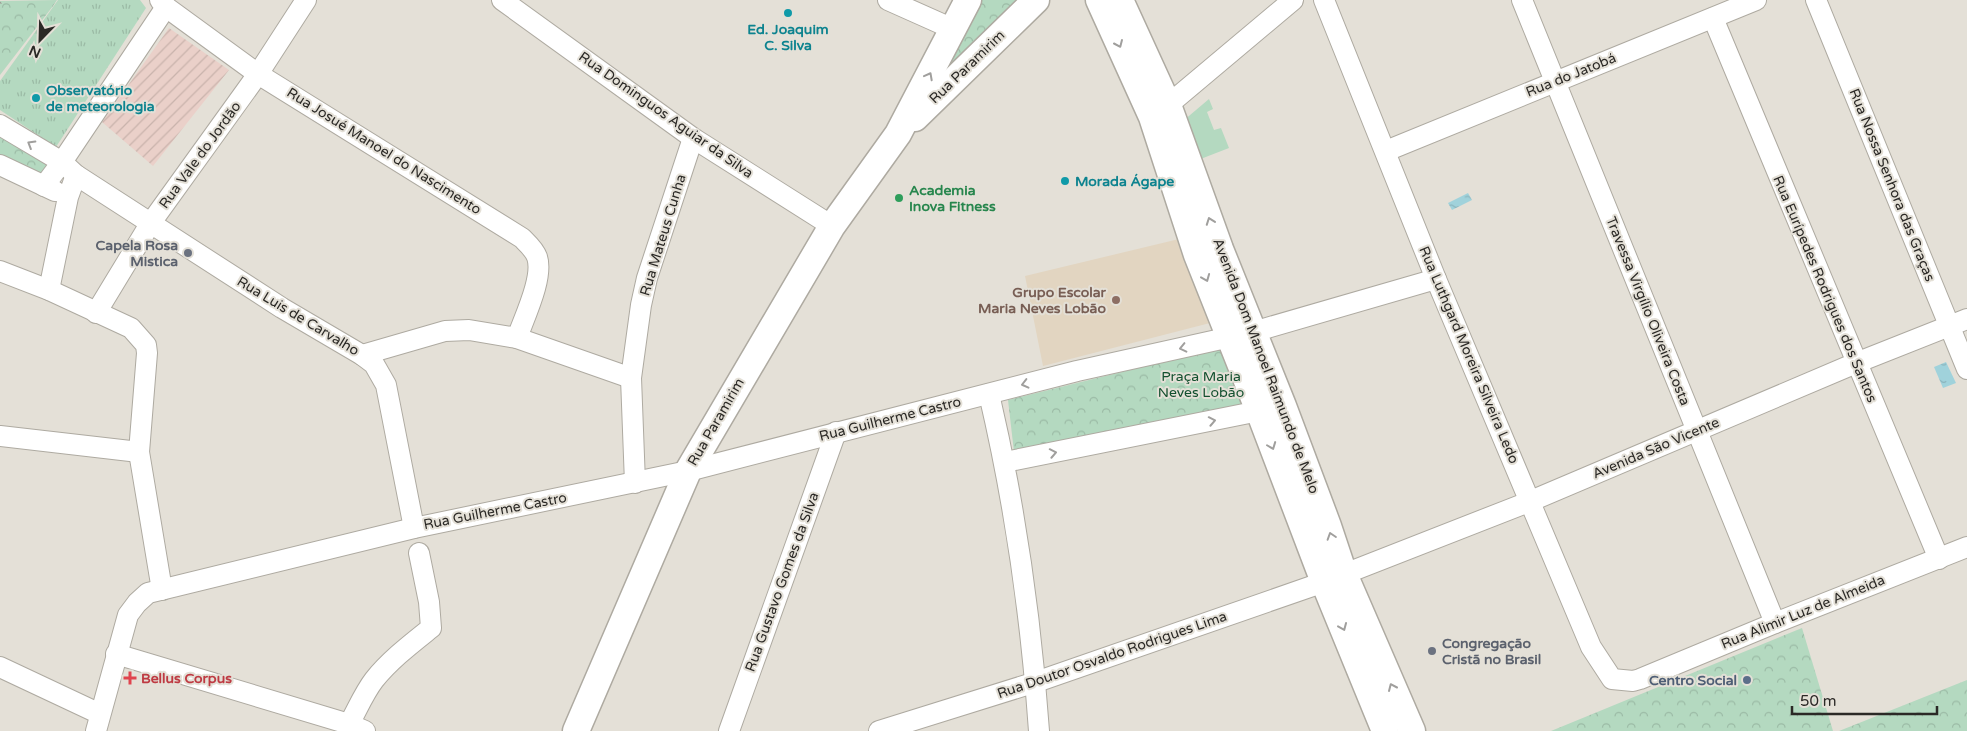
<svg xmlns="http://www.w3.org/2000/svg" width="1967" height="731" viewBox="0 0 1967 731" font-family="'Varela Round',sans-serif">
	<style>
		.industrial { fill: url(#industrial-furrows) }
		.education { fill: #e2d5c1 }
		.grass { fill: url(#grass-tufts) }
		.park { fill: url(#park-crowns) }
		.garden { fill: #b4d9c0 }
		.water { fill: url(#water-ripples) }
		.lines { fill: none; stroke-linecap: round; stroke-linejoin: round }
		.minor-casing { stroke: #aeaaa1; stroke-width: 22 }
		.major-casing { stroke: #aeaaa1; stroke-width: 29 }
		.path { stroke: #999690; stroke-width: 3; stroke-dasharray: 1 4; stroke-linecap: butt }
		.minor { stroke: #fff; stroke-width: 20 }
		.major { stroke: #fff; stroke-width: 26 }
		.oneway { stroke: #a09f9d }
		.culture-dot { fill: #0f9aa8; stroke: #e4e0d7; stroke-width: 2 }
		.leisure-dot { fill: #2e9e5b; stroke: #e4e0d7; stroke-width: 2 }
		.worship-dot { fill: #6b7280; stroke: #e4e0d7; stroke-width: 2 }
		.education-dot { fill: #8d6e63; stroke: #e4e0d7; stroke-width: 2 }
		.health-dot { fill: #e0444e; stroke: #e4e0d7; stroke-width: 2 }
		.service-dot { fill: #5c6f8a; stroke: #e4e0d7; stroke-width: 2 }
		.labels { text-anchor: middle; dominant-baseline: central; stroke-width: 4; stroke-linejoin: round; paint-order: stroke }
		.culture-label { font-size: 14px; font-weight: bold; fill: #0d838f; stroke: #e4e0d7; text-anchor: start }
		.street-label { font-size: 14px; fill: #2b2926; stroke: #e4e0d7 }
		.leisure-label { font-size: 14px; font-weight: bold; fill: #27864d; stroke: #e4e0d7; text-anchor: start }
		.worship-label { font-size: 14px; font-weight: bold; fill: #5b616d; stroke: #e4e0d7; text-anchor: end }
		.education-label { font-size: 14px; font-weight: bold; fill: #785e54; stroke: #e4e0d7; text-anchor: end }
		.park-label { font-size: 14px; fill: #13502f; stroke: #e4e0d7 }
		.health-label { font-size: 14px; font-weight: bold; fill: #be3a42; stroke: #e4e0d7; text-anchor: start }
		.service-label { font-size: 14px; font-weight: bold; fill: #4e5e75; stroke: #e4e0d7; text-anchor: end }
	</style>
	<defs>
		<pattern id="industrial-furrows" width="10" height="10" patternUnits="userSpaceOnUse" patternTransform="scale(1.25)"><rect width="10" height="10" fill="#ead0c9"/><path d="M-1 1l2-2M0 10L10 0M9 11l2-2" fill="none" stroke="#c9b3ac"/></pattern>
		<pattern id="grass-tufts" width="24" height="20" patternUnits="userSpaceOnUse" patternTransform="scale(1.25)"><rect width="24" height="20" fill="#b4d9c0"/><path d="M3 7l-1-3M5 7V3M7 7l1-3M15 17l-1-3M17 17v-4M19 17l1-3" fill="none" stroke="#9bbaa5"/></pattern>
		<pattern id="park-crowns" width="20" height="18" patternUnits="userSpaceOnUse" patternTransform="scale(1.25)"><rect width="20" height="18" fill="#b4d9c0"/><path d="M2 6a3 3 0 1 1 6 0M12 15a3 3 0 1 1 6 0" fill="none" stroke="#9bbaa5"/></pattern>
		<pattern id="water-ripples" width="26" height="14" patternUnits="userSpaceOnUse" patternTransform="scale(1.25)"><rect width="26" height="14" fill="#a0d2db"/><path d="M2 4q2-2 4 0t4 0M15 11q2-2 4 0t4 0" fill="none" stroke="#8ab4bc"/></pattern>
	</defs>
	<rect width="100%" height="100%" fill="#e4e0d7"/>
	<path class="industrial" d="M 169,28 L 229,70 L 153,166 L 102,122 Z"/>
	<path class="education" d="M 1179,239 L 1210,323 L 1043,366 L 1025,276 Z"/>
	<path class="grass" d="M 58,0 L 140,0 L 146,8 L 56,147 L 0,110 L 0,81 Z"/>
	<g class="park">
		<path d="M 57,0 L 53,6 L 0,75 L 0,1 Z"/>
		<path d="M 978,0 L 1020,0 L 904,131 Z"/>
		<path d="M 0,135 L 53,166 L 46,179 L 0,157 Z"/>
		<path d="M 1219,348 L 1247,406 L 1014,452 L 1008,400 Z"/>
		<path d="M 1802,628 L 1833,731 L 1551,731 Z"/>
		<path d="M 1967,680 L 1967,731 L 1839,731 Z"/>
	</g>
	<path class="garden" d="M 1209,99 L 1213,109 L 1207,112 L 1214,130 L 1221,128 L 1229,148 L 1198,160 L 1183,121 Z"/>
	<g class="water">
		<path d="M 1468,193 L 1472,200 L 1452,210 L 1448,203 Z"/>
		<path d="M 1946,362 L 1956,383 L 1943,388 L 1934,367 Z"/>
	</g>
	<g class="lines">
		<defs>
			<g id="minor">
				<path d="M 160,0 L 166,7 L 258,74 L 522,238 C 528,244 534,249 537,257 C 544,277 524,318 517,338"/>
				<path d="M 502,0 L 693,138 L 832,226"/>
				<path d="M 888,0 L 953,29"/>
				<path d="M 1324,0 L 1436,279 L 1591,647 L 1612,679 L 1633,681 L 1640,679 L 1775,623 L 1967,547"/>
				<path d="M 1522,0 L 1775,623"/>
				<path d="M 1816,0 L 1967,369"/>
				<path d="M 1713,18 L 1939,559"/>
				<path d="M 1158,112 L 1168,105 L 1293,0"/>
				<path d="M 0,125 L 62,162 L 76,175 L 282,308 L 362,355 L 374,364 L 386,385 L 414,528"/>
				<path d="M 1386,151 L 1756,0"/>
				<path d="M 0,165 L 55,191"/>
				<path d="M 44,186 L 62,162 L 166,7"/>
				<path d="M 0,271 L 49,290 L 131,328 L 146,345 L 147,353 L 139,452 L 162,590"/>
				<path d="M 49,290 L 68,197 L 76,175"/>
				<path d="M 96,313 L 150,224 L 258,74 L 306,0"/>
				<path d="M 362,355 L 445,331 L 469,330 L 517,338 L 631,378"/>
				<path d="M 989,394 C 1015,505 1031,617 1039,731"/>
				<path d="M 0,436 L 139,452"/>
				<path d="M 1005,462 L 1259,411"/>
				<path d="M 635,483 L 631,378 L 641,305 L 647,278 L 693,138"/>
				<path d="M 116,654 L 349,724 L 365,731"/>
				<path d="M 0,667 L 100,714"/>
				<path d="M 349,724 C 357,710 364,693 374,680 C 390,660 411,644 431,628 L 429,602 L 419,553"/>
				<path d="M 96,731 L 128,615 L 137,603 L 148,593 L 414,528 L 688,471 L 1077,371 L 1253,332 L 1436,279"/>
				<path d="M 729,731 L 836,432"/>
				<path d="M 879,731 L 1036,682 L 1324,582 L 1531,501 L 1856,363 L 1967,319"/>
			</g>
			<g id="major">
				<path d="M 1099,0 L 1152,117 L 1197,255 L 1259,411 L 1324,582 L 1385,731"/>
				<path d="M 1120,0 L 1168,105 L 1220,249 L 1283,406 L 1328,526 L 1344,574 L 1412,731"/>
				<path d="M 915,118 L 1036,0"/>
				<path d="M 576,731 L 688,471 L 832,226 L 898,134 L 968,0"/>
			</g>
		</defs>
		<use href="#minor" class="minor-casing"/>
		<use href="#major" class="major-casing"/>
		<path class="path" d="M 0,3 L 3,0"/>
		<use href="#minor" class="minor"/>
		<use href="#major" class="major"/>
	</g>
	<defs><path id="oneway-chevron" d="M-2-3.5L2.5 0L-2 3.5" fill="none" stroke-width="1.6" stroke-linecap="round" stroke-linejoin="round" transform="scale(1.25)"/></defs>
	<g class="oneway">
		<use href="#oneway-chevron" transform="translate(1119 44) rotate(66)"/>
		<use href="#oneway-chevron" transform="translate(929 76) rotate(-62)"/>
		<use href="#oneway-chevron" transform="translate(31 144) rotate(-149)"/>
		<use href="#oneway-chevron" transform="translate(1210 221) rotate(-110)"/>
		<use href="#oneway-chevron" transform="translate(1206 278) rotate(68)"/>
		<use href="#oneway-chevron" transform="translate(1183 348) rotate(167)"/>
		<use href="#oneway-chevron" transform="translate(1025 384) rotate(166)"/>
		<use href="#oneway-chevron" transform="translate(1212 421) rotate(-11)"/>
		<use href="#oneway-chevron" transform="translate(1272 446) rotate(69)"/>
		<use href="#oneway-chevron" transform="translate(1053 453) rotate(-11)"/>
		<use href="#oneway-chevron" transform="translate(1331 536) rotate(-108)"/>
		<use href="#oneway-chevron" transform="translate(1343 627) rotate(67)"/>
		<use href="#oneway-chevron" transform="translate(1392 687) rotate(-114)"/>
	</g>
	<g class="culture-dot">
		<circle cx="788" cy="13" r="5"/>
		<circle cx="36" cy="98" r="5"/>
		<circle cx="1065" cy="181" r="5"/>
	</g>
	<circle class="leisure-dot" cx="899" cy="198" r="5"/>
	<g class="worship-dot">
		<circle cx="188" cy="253" r="5"/>
		<circle cx="1432" cy="651" r="5"/>
	</g>
	<circle class="education-dot" cx="1116" cy="300" r="5"/>
	<path class="health-dot" d="M127.5 670.5h5v5h5v5h-5v5h-5v-5h-5v-5h5z"/>
	<circle class="service-dot" cx="1747" cy="680" r="5"/>
	<g class="labels">
		<g class="culture-label">
			<text x="788" y="29" text-anchor="middle">Ed. Joaquim<tspan x="788" dy="16">C. Silva</tspan></text>
			<text x="46" y="90">Observatório<tspan x="46" dy="16">de meteorologia</tspan></text>
			<text x="1075" y="181">Morada Ágape</text>
		</g>
		<g class="street-label">
			<text transform="translate(967 67) rotate(-44)">Rua Paramirim</text>
			<text transform="translate(1571 75) rotate(-22)">Rua do Jatobá</text>
			<text transform="translate(666 115) rotate(35)">Rua Dominguos Aguiar da Silva</text>
			<text transform="translate(384 151) rotate(32)">Rua Josué Manoel do Nascimento</text>
			<text transform="translate(200 155) rotate(-54)">Rua Vale do Jordão</text>
			<text transform="translate(1892 185) rotate(68)">Rua Nossa Senhora das Graças</text>
			<text transform="translate(663 235) rotate(-73)">Rua Mateus Cunha</text>
			<text transform="translate(1825 289) rotate(67)">Rua Eurípedes Rodrigues dos Santos</text>
			<text transform="translate(1648 311) rotate(68)">Travessa Virgílio Oliveira Costa</text>
			<text transform="translate(298 316) rotate(31)">Rua Luis de Carvalho</text>
			<text transform="translate(1469 355) rotate(67)">Rua Luthgard Moreira Silveira Ledo</text>
			<text transform="translate(1266 366) rotate(69)">Avenida Dom Manoel Raimundo de Melo</text>
			<text transform="translate(890 419) rotate(-14)">Rua Guilherme Castro</text>
			<text transform="translate(716 422) rotate(-60)">Rua Paramirim</text>
			<text transform="translate(1656 448) rotate(-23)">Avenida São Vicente</text>
			<text transform="translate(495 511) rotate(-11)">Rua Guilherme Castro</text>
			<text transform="translate(782 582) rotate(-70)">Rua Gustavo Gomes da Silva</text>
			<text transform="translate(1803 612) rotate(-22)">Rua Alimir Luz de Almeida</text>
			<text transform="translate(1112 655) rotate(-19)">Rua Doutor Osvaldo Rodrigues Lima</text>
		</g>
		<g class="leisure-label">
			<text x="909" y="190">Academia<tspan x="909" dy="16">Inova Fitness</tspan></text>
		</g>
		<g class="worship-label">
			<text x="178" y="245">Capela Rosa<tspan x="178" dy="16">Mistica</tspan></text>
			<text x="1442" y="643" text-anchor="start">Congregação<tspan x="1442" dy="16">Cristã no Brasil</tspan></text>
		</g>
		<g class="education-label">
			<text x="1106" y="292">Grupo Escolar<tspan x="1106" dy="16">Maria Neves Lobão</tspan></text>
		</g>
		<g class="park-label">
			<text x="1201" y="376">Praça Maria<tspan x="1201" dy="16">Neves Lobão</tspan></text>
		</g>
		<g class="health-label">
			<text x="141" y="678">Bellus Corpus</text>
		</g>
		<g class="service-label">
			<text x="1737" y="680">Centro Social</text>
		</g>
	</g>
	<g transform="translate(40 40) rotate(203)" stroke="#e4e0d7" stroke-width="4" paint-order="stroke">
	<path d="M0-4L9 19L0 12L-9 19Z" fill="#2b2926"/>
	<text y="-8" font-size="14" font-weight="bold" text-anchor="middle" fill="#2b2926">N</text>
	</g>
	<path d="M1792 706v8h145v-8" fill="none" stroke="#2b2926" stroke-width="2.5"/>
	<text x="1800" y="706" font-size="15" fill="#2b2926" stroke="#e4e0d7" stroke-width="4" paint-order="stroke">50 m</text>
</svg>
